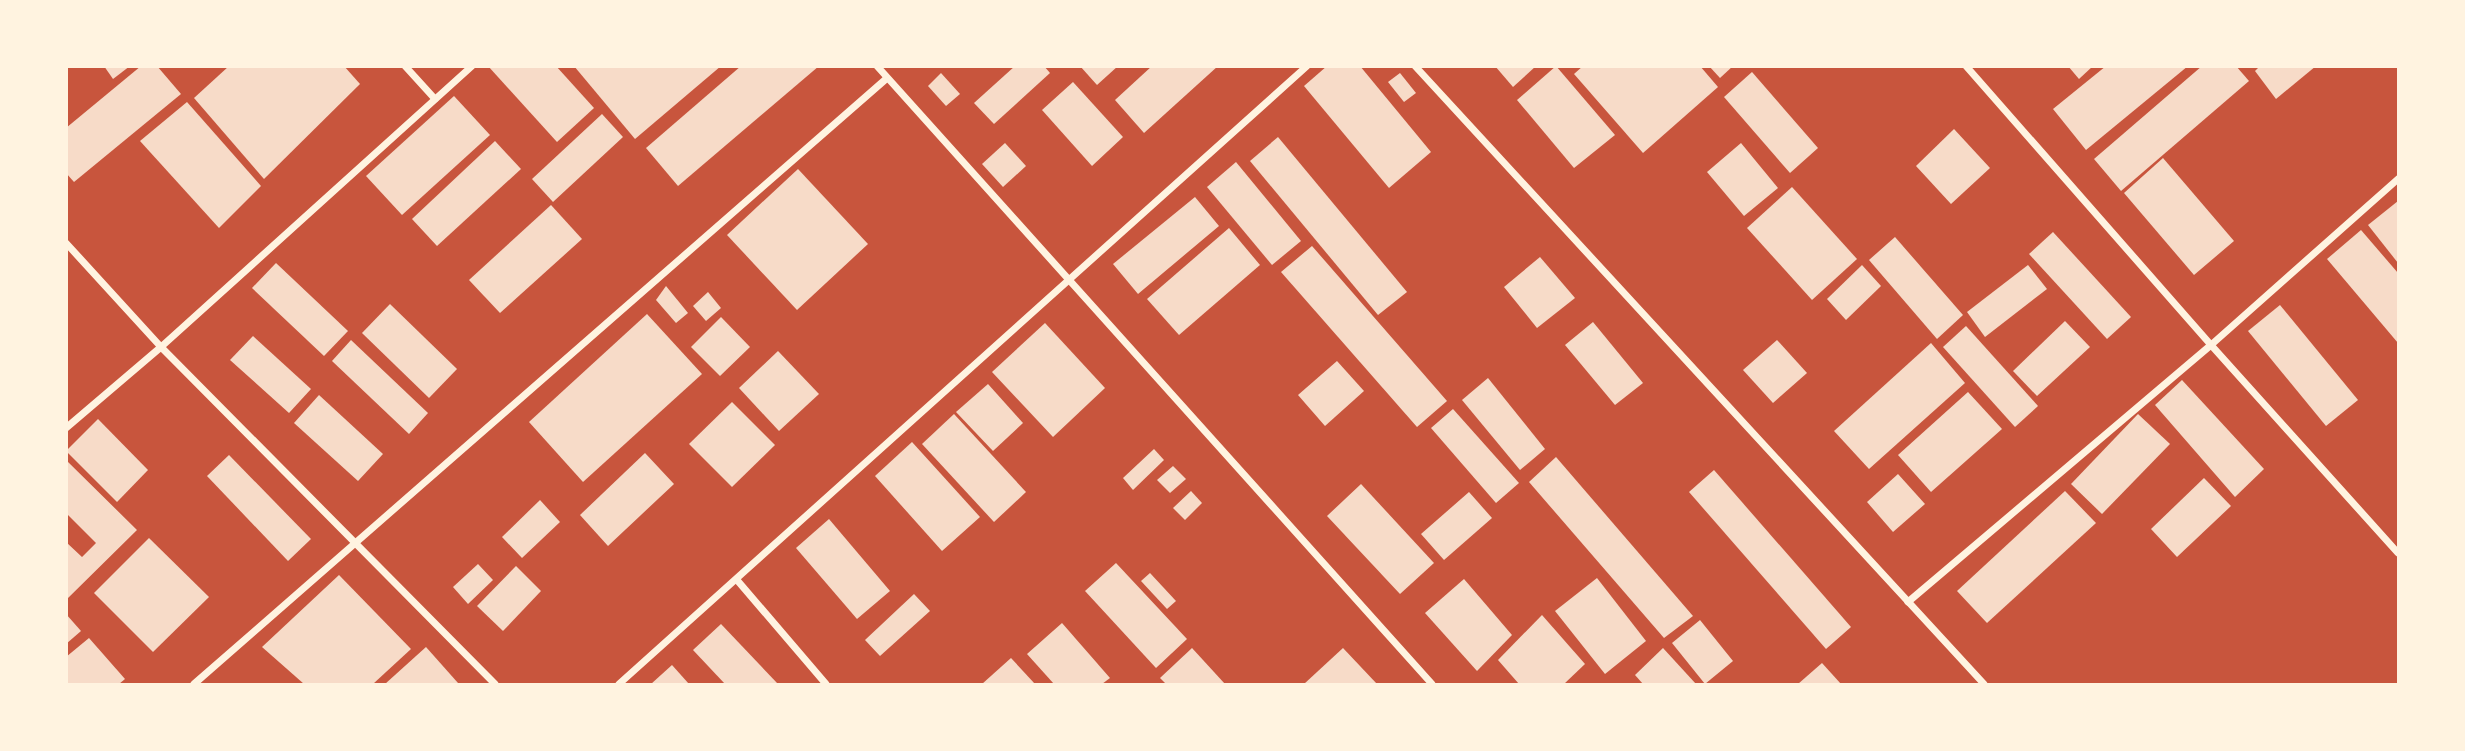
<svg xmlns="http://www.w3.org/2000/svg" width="2465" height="751" viewBox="0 0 2465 751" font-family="'Fira Sans Condensed',sans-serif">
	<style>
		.building { fill: #f7dbc8 }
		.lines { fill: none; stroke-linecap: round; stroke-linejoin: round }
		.minor { stroke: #fff3e0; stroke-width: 7 }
	</style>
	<rect width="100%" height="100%" fill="#c8553d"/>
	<g class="building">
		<path d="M 104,66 L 130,66 L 113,79 Z"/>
		<path d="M 141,66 L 157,66 L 181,94 L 74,182 L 66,173 L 66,128 Z"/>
		<path d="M 229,66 L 344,66 L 360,84 L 264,179 L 194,98 Z"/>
		<path d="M 488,66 L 556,66 L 594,108 L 557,142 Z"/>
		<path d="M 574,66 L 721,66 L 635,139 Z"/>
		<path d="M 741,66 L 819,66 L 678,186 L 646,148 Z"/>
		<path d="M 1015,66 L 1044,66 L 1050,73 L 994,124 L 974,103 Z"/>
		<path d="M 1080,66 L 1118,66 L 1097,85 Z"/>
		<path d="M 1152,66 L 1218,66 L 1144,133 L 1115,100 Z"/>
		<path d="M 1327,66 L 1360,66 L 1431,152 L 1389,188 L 1304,86 Z"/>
		<path d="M 1495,66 L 1536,66 L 1513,87 Z"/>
		<path d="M 1556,66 L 1615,135 L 1574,168 L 1517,100 Z"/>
		<path d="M 1583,66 L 1700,66 L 1718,87 L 1643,153 L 1574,74 Z"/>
		<path d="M 1709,66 L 1733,66 L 1720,78 Z"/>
		<path d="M 2068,66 L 2093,66 L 2079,79 Z"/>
		<path d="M 2106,66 L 2188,66 L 2086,150 L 2053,109 Z"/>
		<path d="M 2202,66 L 2236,66 L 2249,81 L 2121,191 L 2094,159 Z"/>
		<path d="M 2260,66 L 2316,66 L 2276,99 L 2255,71 Z"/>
		<path d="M 1752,72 L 1818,148 L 1790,173 L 1724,97 Z"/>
		<path d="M 941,73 L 960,94 L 946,106 L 928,86 Z"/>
		<path d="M 1400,73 L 1416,93 L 1404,102 L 1388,82 Z"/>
		<path d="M 1073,82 L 1123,137 L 1092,166 L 1042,110 Z"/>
		<path d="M 454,96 L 490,135 L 402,215 L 366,176 Z"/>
		<path d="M 187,102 L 261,186 L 219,228 L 140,141 Z"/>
		<path d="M 602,114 L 623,137 L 553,202 L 532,179 Z"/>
		<path d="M 1954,129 L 1990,168 L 1951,204 L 1916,166 Z"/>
		<path d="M 1278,137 L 1407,292 L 1378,315 L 1250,161 Z"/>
		<path d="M 495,141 L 521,169 L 437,246 L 412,219 Z"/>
		<path d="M 1005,143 L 1026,166 L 1003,187 L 982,164 Z"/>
		<path d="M 1741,143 L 1778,188 L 1744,216 L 1707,172 Z"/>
		<path d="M 2163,158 L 2234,241 L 2194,275 L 2124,193 Z"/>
		<path d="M 1236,162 L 1301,241 L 1272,265 L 1207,187 Z"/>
		<path d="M 798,169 L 868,244 L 797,310 L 727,235 Z"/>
		<path d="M 1792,187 L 1857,259 L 1812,300 L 1747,228 Z"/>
		<path d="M 1195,197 L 1219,226 L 1138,294 L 1113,264 Z"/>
		<path d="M 2398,201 L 2398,263 L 2368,225 Z"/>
		<path d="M 551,205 L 582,239 L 500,313 L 469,280 Z"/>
		<path d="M 1229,228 L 1260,265 L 1179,335 L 1147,299 Z"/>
		<path d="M 2361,230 L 2398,273 L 2398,343 L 2327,259 Z"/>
		<path d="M 2053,232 L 2131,317 L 2107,339 L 2029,254 Z"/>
		<path d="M 1895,237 L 1963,315 L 1937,339 L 1869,260 Z"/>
		<path d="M 1312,246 L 1447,401 L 1417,427 L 1281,272 Z"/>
		<path d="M 1540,257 L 1575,298 L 1537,328 L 1504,287 Z"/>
		<path d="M 276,263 L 348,331 L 324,356 L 252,288 Z"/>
		<path d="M 1862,265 L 1881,286 L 1846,320 L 1827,299 Z"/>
		<path d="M 2028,265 L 2047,289 L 1985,337 L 1967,312 Z"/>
		<path d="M 666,286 L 688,313 L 676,323 L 656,300 Z"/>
		<path d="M 708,292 L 721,308 L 706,321 L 693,306 Z"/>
		<path d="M 390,304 L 457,369 L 429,398 L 362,333 Z"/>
		<path d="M 2280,305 L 2358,400 L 2326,426 L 2248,331 Z"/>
		<path d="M 647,314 L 702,374 L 583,482 L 529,422 Z"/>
		<path d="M 721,317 L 750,347 L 720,376 L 691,347 Z"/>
		<path d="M 2065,321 L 2090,347 L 2037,396 L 2013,371 Z"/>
		<path d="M 1593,322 L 1643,383 L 1615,405 L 1565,345 Z"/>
		<path d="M 1045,323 L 1105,388 L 1053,437 L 992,372 Z"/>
		<path d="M 1966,326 L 2038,406 L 2015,427 L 1943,347 Z"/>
		<path d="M 253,336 L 311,389 L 289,413 L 230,360 Z"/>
		<path d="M 351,340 L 428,413 L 409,434 L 332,361 Z"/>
		<path d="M 1777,340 L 1807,373 L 1773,403 L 1743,370 Z"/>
		<path d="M 1931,343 L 1965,383 L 1869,469 L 1834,431 Z"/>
		<path d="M 778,351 L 819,394 L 779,431 L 739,388 Z"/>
		<path d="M 1337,361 L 1364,391 L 1325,426 L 1298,395 Z"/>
		<path d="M 1488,378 L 1545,449 L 1520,470 L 1462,400 Z"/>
		<path d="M 2182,380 L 2264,469 L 2235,497 L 2155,405 Z"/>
		<path d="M 988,384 L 1023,423 L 993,451 L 956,412 Z"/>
		<path d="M 1968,392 L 2002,429 L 1931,492 L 1898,455 Z"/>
		<path d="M 319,395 L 383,454 L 358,481 L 294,423 Z"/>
		<path d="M 732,402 L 775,445 L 732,487 L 689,444 Z"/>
		<path d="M 1453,409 L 1519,483 L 1496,503 L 1431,428 Z"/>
		<path d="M 954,414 L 1026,492 L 994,522 L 922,444 Z"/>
		<path d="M 2138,414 L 2170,444 L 2102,514 L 2071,484 Z"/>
		<path d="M 98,419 L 148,470 L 117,502 L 66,451 Z"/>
		<path d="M 912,442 L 980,517 L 942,551 L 875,476 Z"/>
		<path d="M 1154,449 L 1164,460 L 1133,490 L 1123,478 Z"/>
		<path d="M 645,453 L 674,484 L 608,546 L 580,515 Z"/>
		<path d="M 229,455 L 311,539 L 288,561 L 207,476 Z"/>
		<path d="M 1556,457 L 1693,616 L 1664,638 L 1529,482 Z"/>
		<path d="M 66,460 L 137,530 L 66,600 L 66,542 L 82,557 L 96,543 L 66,513 Z"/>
		<path d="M 1173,466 L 1186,479 L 1170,493 L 1157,480 Z"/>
		<path d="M 1714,470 L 1851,627 L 1826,649 L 1689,492 Z"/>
		<path d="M 1898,474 L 1925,504 L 1893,532 L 1867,502 Z"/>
		<path d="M 2204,478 L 2231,506 L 2177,557 L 2151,529 Z"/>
		<path d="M 1361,484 L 1434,563 L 1400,594 L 1327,516 Z"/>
		<path d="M 1191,491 L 1202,503 L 1185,520 L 1173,508 Z"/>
		<path d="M 2065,491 L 2096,523 L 1987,623 L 1957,591 Z"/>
		<path d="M 1469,492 L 1492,518 L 1444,560 L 1421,534 Z"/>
		<path d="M 540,500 L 560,522 L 522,558 L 502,537 Z"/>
		<path d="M 829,519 L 890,591 L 857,619 L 796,548 Z"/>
		<path d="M 149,538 L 209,597 L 153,652 L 94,593 Z"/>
		<path d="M 1116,563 L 1187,639 L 1156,668 L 1085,591 Z"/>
		<path d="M 478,564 L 493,580 L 468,604 L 453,587 Z"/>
		<path d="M 516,566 L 541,591 L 503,631 L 477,606 Z"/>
		<path d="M 1150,573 L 1176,601 L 1167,609 L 1141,581 Z"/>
		<path d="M 339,575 L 411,649 L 373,684 L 304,684 L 262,647 Z"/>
		<path d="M 1597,578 L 1646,641 L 1605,674 L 1555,611 Z"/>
		<path d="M 1464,579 L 1512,635 L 1477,671 L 1425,613 Z"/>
		<path d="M 914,594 L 930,611 L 880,656 L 865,640 Z"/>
		<path d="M 66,614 L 81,631 L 66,644 Z"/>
		<path d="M 1542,615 L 1585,664 L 1564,684 L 1519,684 L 1498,660 Z"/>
		<path d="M 1700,620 L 1733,661 L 1705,684 L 1672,643 Z"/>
		<path d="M 1062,623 L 1110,678 L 1102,684 L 1054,684 L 1027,654 Z"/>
		<path d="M 721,624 L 778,684 L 725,684 L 693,650 Z"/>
		<path d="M 89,638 L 125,679 L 119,684 L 66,684 L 66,657 Z"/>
		<path d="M 426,647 L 458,683 L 456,684 L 385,684 Z"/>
		<path d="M 1192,648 L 1225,684 L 1166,684 L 1160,678 Z"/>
		<path d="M 1343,648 L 1377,684 L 1304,684 Z"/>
		<path d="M 1663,648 L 1696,684 L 1643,684 L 1635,675 Z"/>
		<path d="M 1011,658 L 1035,684 L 982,684 Z"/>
		<path d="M 1822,663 L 1841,684 L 1798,684 Z"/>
		<path d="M 672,665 L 689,684 L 651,684 Z"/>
	</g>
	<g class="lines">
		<g class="minor">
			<path d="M 405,66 L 435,99"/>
			<path d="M 877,66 L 1432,684"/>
			<path d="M 1415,66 L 1984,684"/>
			<path d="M 1966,66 L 2211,345 L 2398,553"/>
			<path d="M 66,243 L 161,347 L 495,684"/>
			<path d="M 66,428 L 161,347 L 472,66"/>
			<path d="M 737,580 L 826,684"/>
			<path d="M 1908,602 L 2211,345 L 2398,179"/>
			<path d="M 194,684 L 886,79"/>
			<path d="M 619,684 L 1307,66"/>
		</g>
	</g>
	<rect width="2465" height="751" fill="none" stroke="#fff3e0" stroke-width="136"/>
</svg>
